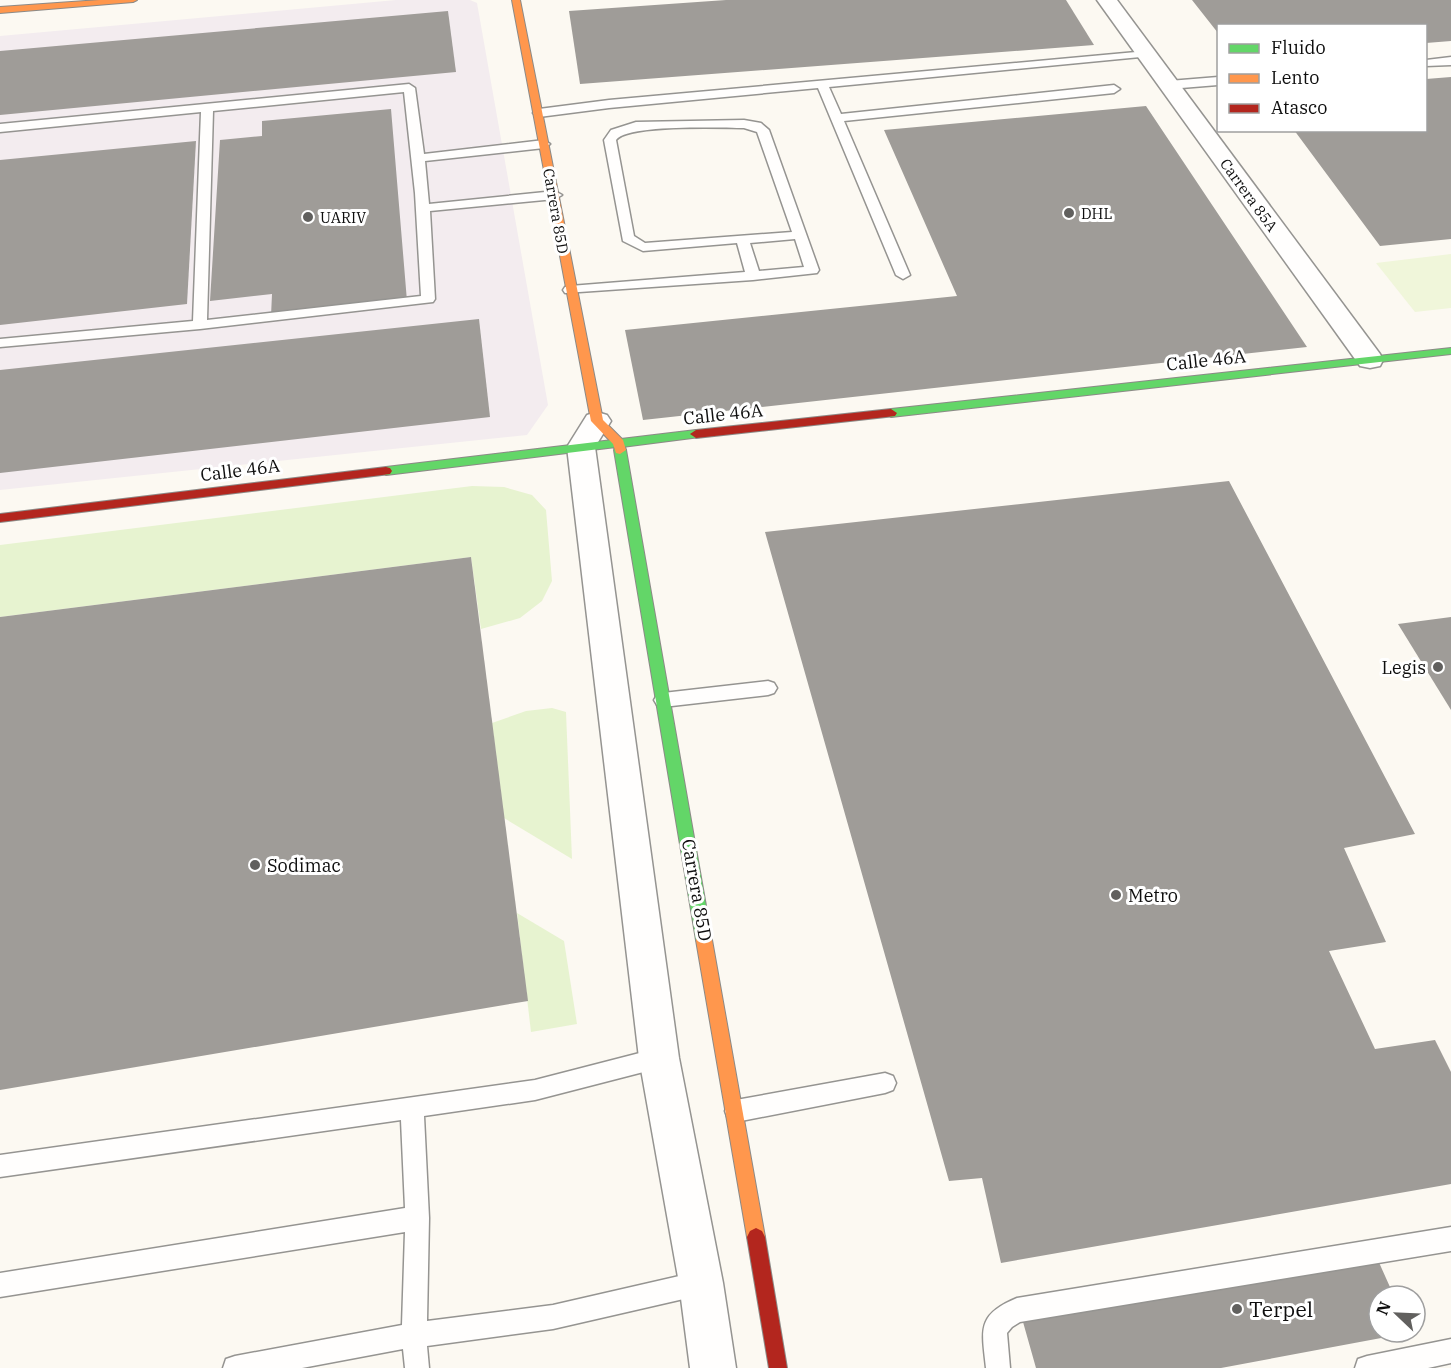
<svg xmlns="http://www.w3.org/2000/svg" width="1451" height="1368" viewBox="0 0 1451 1368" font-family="'IBM Plex Serif',serif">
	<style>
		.industrial { fill: #f3ecef }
		.green { fill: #e7f3d0 }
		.pitch { fill: #f0f6da }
		.building { fill: #9f9c98 }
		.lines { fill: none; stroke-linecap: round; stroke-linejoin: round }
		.lane-casing { stroke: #959491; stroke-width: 3 }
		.street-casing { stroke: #959491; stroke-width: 3 }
		.fast-casing { stroke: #8c8a87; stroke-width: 2 }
		.slow-casing { stroke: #8c8a87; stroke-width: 2 }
		.jam-casing { stroke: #8c8a87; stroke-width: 2 }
		.lane { fill: #fffefd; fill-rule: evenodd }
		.street { fill: #fffefd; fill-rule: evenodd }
		.fast { fill: #63d668; fill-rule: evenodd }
		.slow { fill: #ff974d; fill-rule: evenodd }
		.jam { fill: #b3261e; fill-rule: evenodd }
		.poi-dot { fill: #61605e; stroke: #fff; stroke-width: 2 }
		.labels { text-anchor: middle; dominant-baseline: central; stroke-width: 6; stroke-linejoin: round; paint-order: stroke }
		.far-street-label { font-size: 15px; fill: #0e0e0e; stroke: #fff }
		.far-poi-label { font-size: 15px; fill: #0e0e0e; stroke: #fff; text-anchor: start }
		.street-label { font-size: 18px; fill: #0e0e0e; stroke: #fff }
		.poi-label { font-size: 18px; fill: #0e0e0e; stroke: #fff; text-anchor: start }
		.near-poi-label { font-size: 21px; fill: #0e0e0e; stroke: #fff; text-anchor: start }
	</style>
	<rect width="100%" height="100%" fill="#fcf9f2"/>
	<path class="industrial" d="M 396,0 L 470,0 L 477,3 L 548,405 L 527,435 L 0,490 L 0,36 Z"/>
	<g class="green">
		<path d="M 472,486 L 504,487 L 532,495 L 546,510 L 552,581 L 542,601 L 520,618 L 481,629 L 471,557 L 0,617 L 0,545 Z"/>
		<path d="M 552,708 L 566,712 L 572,859 L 504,818 L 492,723 L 526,711 Z"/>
		<path d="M 517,913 L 564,941 L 577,1024 L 531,1032 Z"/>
	</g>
	<path class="pitch" d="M 1451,254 L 1451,308 L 1415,312 L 1376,263 Z"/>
	<g class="building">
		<path d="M 726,0 L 1066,0 L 1094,45 L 580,84 L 569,11 Z"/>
		<path d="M 1192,0 L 1451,0 L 1451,41 L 1426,43 L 1426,26 L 1218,26 L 1218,33 Z"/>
		<path d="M 448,11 L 456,72 L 0,115 L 0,51 Z"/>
		<path d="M 1451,77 L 1451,239 L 1380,246 L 1294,130 L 1426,130 L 1426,79 Z"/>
		<path d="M 1146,106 L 1307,347 L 643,420 L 625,330 L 957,296 L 884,130 Z"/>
		<path d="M 391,109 L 407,301 L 271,316 L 272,294 L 210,301 L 220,140 L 262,136 L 262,121 Z"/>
		<path d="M 196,141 L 187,304 L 0,325 L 0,160 Z"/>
		<path d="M 479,319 L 490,417 L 0,473 L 0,370 Z"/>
		<path d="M 1229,481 L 1415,834 L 1344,848 L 1386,942 L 1329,951 L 1375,1049 L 1435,1040 L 1451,1072 L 1451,1184 L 1001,1263 L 982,1178 L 949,1181 L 765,532 Z"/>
		<path d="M 471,557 L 528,1001 L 0,1090 L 0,617 Z"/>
		<path d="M 1451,617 L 1451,710 L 1398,624 Z"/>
		<path d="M 1377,1258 L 1394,1296 L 1379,1296 L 1379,1332 L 1408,1333 L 1221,1368 L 1036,1368 L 1023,1322 Z"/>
	</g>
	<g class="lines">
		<defs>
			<g id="lane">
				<path d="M 1147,51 L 1153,54 L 1151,56 L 829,87 L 841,114 L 1114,85 L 1120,89 L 1114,93 L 844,121 L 910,275 L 903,279 L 896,275 L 818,88 L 609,108 L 539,117 L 533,113 L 539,109 L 609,100 Z"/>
				<path d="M 1451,57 L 1451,65 L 1426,66 L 1426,60 Z"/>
				<path d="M 1218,77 L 1218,85 L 1169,89 L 1163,85 L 1169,81 Z"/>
				<path d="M 409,84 L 415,88 L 424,154 L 544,140 L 550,144 L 544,148 L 425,161 L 429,204 L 555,191 L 562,195 L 555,199 L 430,211 L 435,299 L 433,302 L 200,329 L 0,347 L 0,339 L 193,321 L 201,112 L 0,132 L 0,124 ZM 404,92 L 415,193 L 421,296 L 207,320 L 213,111 Z"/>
				<path d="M 744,120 L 761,123 L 769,130 L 819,270 L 817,273 L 753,280 L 565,293 L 563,290 L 565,287 L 570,286 L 745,272 L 737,243 L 643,251 L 623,241 L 604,140 L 611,130 L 636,122 ZM 744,128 L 757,132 L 792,232 L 645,243 L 634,236 L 616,140 C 628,124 721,128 744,128 ZM 795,239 L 804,267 L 759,271 L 750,243 Z"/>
				<path d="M 768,681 L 774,683 L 777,688 L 774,693 L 768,695 L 663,707 L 657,705 L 654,700 L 657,695 L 663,693 Z"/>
				<path d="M 659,1048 L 667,1051 L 670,1058 L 667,1065 L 659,1068 L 535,1100 L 424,1116 L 429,1218 L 427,1321 L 553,1305 L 701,1271 L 710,1274 L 713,1283 L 710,1292 L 701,1295 L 553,1329 L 427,1346 L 429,1368 L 405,1368 L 403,1349 L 302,1368 L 223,1368 L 226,1359 L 235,1356 L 402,1325 L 405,1232 L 0,1297 L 0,1273 L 405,1208 L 401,1120 L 0,1177 L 0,1155 L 535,1080 Z"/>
				<path d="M 885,1073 L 893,1076 L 896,1083 L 893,1090 L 885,1093 L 736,1122 L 728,1119 L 725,1111 L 728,1103 L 736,1100 Z"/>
				<path d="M 1451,1227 L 1451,1251 L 1020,1322 L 1012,1327 L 1007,1333 L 1010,1368 L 986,1368 C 982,1330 976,1315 1017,1298 Z"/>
				<path d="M 1451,1339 L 1451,1363 L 1428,1368 L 1355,1368 L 1358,1359 L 1367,1356 Z"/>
			</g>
			<g id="street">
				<path d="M 1097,0 L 1117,0 L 1380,354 L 1383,360 L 1380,366 L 1370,368 L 1360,366 Z"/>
				<path d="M 597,412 L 607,415 L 611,421 L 595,447 L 679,1058 L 723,1283 L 736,1368 L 690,1368 L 679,1283 L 639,1058 L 567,447 L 587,415 Z"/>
			</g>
			<g id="fast">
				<path d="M 1451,348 L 1451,354 L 891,417 L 885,413 L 891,409 Z"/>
				<path d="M 696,430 L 700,431 L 702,434 L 700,437 L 622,447 L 626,450 L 712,940 L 709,945 L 704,947 L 699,945 L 696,940 L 614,450 L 616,447 L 386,475 L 380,471 L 386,467 Z"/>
			</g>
			<g id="slow">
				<path d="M 100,0 L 137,0 L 133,2 L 0,13 L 0,7 Z"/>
				<path d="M 512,0 L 520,0 L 603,420 L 623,440 L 626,450 L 620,454 L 616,453 L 613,444 L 591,421 Z"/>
				<path d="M 704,933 L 709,935 L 712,940 L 765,1237 L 762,1243 L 756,1246 L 750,1243 L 747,1237 L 696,940 L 699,935 Z"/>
			</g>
			<g id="jam">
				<path d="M 891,409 L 897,413 L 895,416 L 696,438 L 690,434 L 696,430 Z"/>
				<path d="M 386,467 L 390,468 L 392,471 L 390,474 L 0,522 L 0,514 Z"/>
				<path d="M 756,1228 L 762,1231 L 765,1237 L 787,1368 L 769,1368 L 747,1237 L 750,1231 Z"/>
			</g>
		</defs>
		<use href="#lane" class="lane-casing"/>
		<use href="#street" class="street-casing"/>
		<use href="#fast" class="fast-casing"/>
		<use href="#slow" class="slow-casing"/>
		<use href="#jam" class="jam-casing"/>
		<use href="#lane" class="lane"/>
		<use href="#street" class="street"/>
		<use href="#fast" class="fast"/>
		<use href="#slow" class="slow"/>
		<use href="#jam" class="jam"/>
	</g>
	<g class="poi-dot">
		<circle cx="1069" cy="213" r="6"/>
		<circle cx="308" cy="217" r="6"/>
		<circle cx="1438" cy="667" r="6"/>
		<circle cx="255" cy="865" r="6"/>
		<circle cx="1116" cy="895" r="6"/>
		<circle cx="1237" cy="1309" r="6"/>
	</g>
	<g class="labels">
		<g class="far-street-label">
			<text transform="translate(1249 195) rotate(54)">Carrera 85A</text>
			<text transform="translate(556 211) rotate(80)">Carrera 85D</text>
		</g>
		<g class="far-poi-label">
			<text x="1081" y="213">DHL</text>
			<text x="320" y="217">UARIV</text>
		</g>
		<g class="street-label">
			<text transform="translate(1206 360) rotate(-6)">Calle 46A</text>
			<text transform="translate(723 414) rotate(-6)">Calle 46A</text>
			<text transform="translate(240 470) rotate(-7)">Calle 46A</text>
			<text transform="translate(697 890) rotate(80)">Carrera 85D</text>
		</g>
		<g class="poi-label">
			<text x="1426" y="667" text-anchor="end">Legis</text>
			<text x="267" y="865">Sodimac</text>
			<text x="1128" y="895">Metro</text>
		</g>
		<g class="near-poi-label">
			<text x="1249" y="1309">Terpel</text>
		</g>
	</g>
	<rect x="1217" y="24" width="210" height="108" fill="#ffffff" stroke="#9f9f9f" stroke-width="1.5"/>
	<rect x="1229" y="44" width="30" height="9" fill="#63d668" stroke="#9f9f9f" stroke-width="1.5"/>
	<text x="1271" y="54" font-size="18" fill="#0e0e0e">Fluido</text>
	<rect x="1229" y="74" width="30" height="9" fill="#ff974d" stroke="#9f9f9f" stroke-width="1.5"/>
	<text x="1271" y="84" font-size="18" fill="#0e0e0e">Lento</text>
	<rect x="1229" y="104" width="30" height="9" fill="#b3261e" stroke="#9f9f9f" stroke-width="1.5"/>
	<text x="1271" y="114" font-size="18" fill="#0e0e0e">Atasco</text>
	<g transform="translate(1397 1314) rotate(293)"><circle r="28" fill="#ffffff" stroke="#9f9f9f" stroke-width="1.5"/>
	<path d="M0-4.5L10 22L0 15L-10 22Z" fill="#61605e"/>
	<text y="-9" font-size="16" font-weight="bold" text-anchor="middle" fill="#0e0e0e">N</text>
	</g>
</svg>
